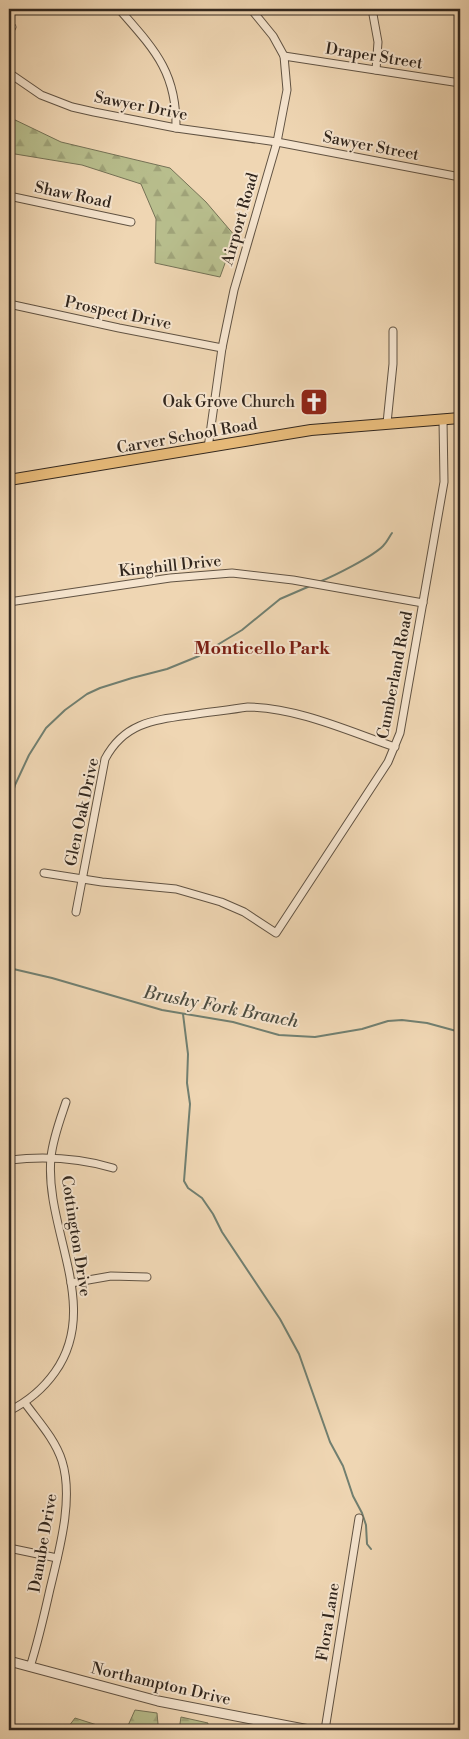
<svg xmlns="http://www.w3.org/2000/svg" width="469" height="1739" viewBox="0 0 469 1739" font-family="'Libre Bodoni',serif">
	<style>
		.forest { fill: url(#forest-firs); stroke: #757256 }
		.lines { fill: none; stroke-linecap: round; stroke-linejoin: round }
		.stream { stroke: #717f70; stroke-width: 2 }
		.minor-casing { stroke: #615343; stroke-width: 9 }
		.tertiary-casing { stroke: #615343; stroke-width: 11 }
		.primary-casing { stroke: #32271e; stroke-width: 12 }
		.minor { stroke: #f5e4ce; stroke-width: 7 }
		.tertiary { stroke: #f5e4ce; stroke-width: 9 }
		.primary { stroke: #e8bb7a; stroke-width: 10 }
		.labels { text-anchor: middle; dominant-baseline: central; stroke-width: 4; stroke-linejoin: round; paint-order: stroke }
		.street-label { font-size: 16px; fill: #32271e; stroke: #f5e4ce }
		.poi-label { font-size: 16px; fill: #32271e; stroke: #f5e4ce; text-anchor: end }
		.neighbourhood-label { font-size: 18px; font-weight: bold; fill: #7a1f14; stroke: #f5e4ce }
		.water-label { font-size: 18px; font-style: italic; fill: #4c4c40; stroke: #f5e4ce }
	</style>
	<defs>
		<pattern id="forest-firs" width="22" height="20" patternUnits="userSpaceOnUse" patternTransform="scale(1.25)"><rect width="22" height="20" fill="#b8be8d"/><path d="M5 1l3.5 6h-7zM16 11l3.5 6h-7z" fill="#9fa379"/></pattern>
	</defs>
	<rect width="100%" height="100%" fill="#efd6b3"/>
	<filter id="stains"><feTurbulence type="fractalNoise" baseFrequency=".004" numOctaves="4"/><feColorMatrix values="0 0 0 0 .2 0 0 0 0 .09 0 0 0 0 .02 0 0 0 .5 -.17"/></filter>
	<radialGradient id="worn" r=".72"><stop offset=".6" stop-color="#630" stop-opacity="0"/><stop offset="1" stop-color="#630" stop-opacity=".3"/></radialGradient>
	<g class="forest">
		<path d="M 9,117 L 61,142 L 170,168 L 206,202 L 235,236 L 220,277 L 155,263 L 156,219 L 141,184 L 82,165 L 9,153 Z"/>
		<path d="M 135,1710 L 157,1713 L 158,1724 L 154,1730 L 126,1730 Z"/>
		<path d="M 181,1717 L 208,1723 L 207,1730 L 179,1730 Z"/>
		<path d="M 75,1718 L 97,1725 L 98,1730 L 66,1730 Z"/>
	</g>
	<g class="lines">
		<g class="stream">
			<path d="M 319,582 C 334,576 372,557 383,546 C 387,542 389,537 392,533"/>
			<path d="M 9,807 L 15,785 L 29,755 L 46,728 L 65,710 L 87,694 L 100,688 L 132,678 L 167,669 L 199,656 L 242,630 L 280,599 L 310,586"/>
			<path d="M 9,968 L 52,978 L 162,1010 L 233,1022 L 279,1035 L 315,1037 L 362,1029 L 388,1021 L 402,1020 L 427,1023 L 460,1032"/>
			<path d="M 183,1014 L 188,1054 L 187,1083 L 190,1104 L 184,1181 L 188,1188 L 202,1198 L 213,1214 L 222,1232 L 280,1319 L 299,1354 L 330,1442 L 343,1466 L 353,1496 L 362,1513 L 366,1525 L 367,1544 L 371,1549"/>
		</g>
		<defs>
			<g id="minor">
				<path d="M 119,9 C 154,49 177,72 176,128"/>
				<path d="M 372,9 L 378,42 L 376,70"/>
				<path d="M 9,32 L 12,27"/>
				<path d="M 284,56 L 460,83"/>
				<path d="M 9,73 L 41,95 L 72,107 L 94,112 L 176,128 L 277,142 L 460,177"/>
				<path d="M 9,196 L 131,222"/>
				<path d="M 9,304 L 119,328 L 222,348"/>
				<path d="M 387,423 L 393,364 L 393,331"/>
				<path d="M 208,448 L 222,348 L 234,290 L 277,142 L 287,90 L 284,56 L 273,36 L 251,9"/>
				<path d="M 9,602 L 170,578 L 232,573 L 293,580 L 423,603"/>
				<path d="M 44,873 L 102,882 L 176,889 L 221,902 L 244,912 L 276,933 L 388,762 L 400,733 L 444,482 L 443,420"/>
				<path d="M 76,912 L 105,759 C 124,723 153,720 190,715 C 210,712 229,710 248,707 C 299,708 348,731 395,747"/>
				<path d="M 10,1160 C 45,1156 79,1158 113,1168"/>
				<path d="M 71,1283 L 111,1276 L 147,1277"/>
				<path d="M 25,1403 C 38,1421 55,1439 62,1461 C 74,1499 59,1551 50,1589 C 44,1616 38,1642 30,1667"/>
				<path d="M 9,1411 C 27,1402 43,1389 55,1372 C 102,1306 44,1229 51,1157 C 53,1138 60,1120 66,1102"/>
				<path d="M 9,1548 L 57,1558"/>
				<path d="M 325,1730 L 359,1518"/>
			</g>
			<path id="tertiary" d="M 9,1661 L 158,1701 L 309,1730"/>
			<path id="primary" d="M 9,480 L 311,430 L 460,418"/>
		</defs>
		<use href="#minor" class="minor-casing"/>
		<use href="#tertiary" class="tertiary-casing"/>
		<use href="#primary" class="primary-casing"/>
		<use href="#minor" class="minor"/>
		<use href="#tertiary" class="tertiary"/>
		<use href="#primary" class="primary"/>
	</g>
	<defs>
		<symbol id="church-square" viewBox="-11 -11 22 22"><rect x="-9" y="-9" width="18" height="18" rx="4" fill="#8f2418" stroke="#f5e4ce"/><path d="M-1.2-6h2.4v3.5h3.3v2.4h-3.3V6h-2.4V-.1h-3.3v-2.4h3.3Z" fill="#fff"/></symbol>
	</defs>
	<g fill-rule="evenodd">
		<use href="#church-square" x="298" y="386" width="32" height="32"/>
	</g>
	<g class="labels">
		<g class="street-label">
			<text transform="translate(374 56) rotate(9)">Draper Street</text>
			<text transform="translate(141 106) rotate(11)">Sawyer Drive</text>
			<text transform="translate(371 146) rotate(11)">Sawyer Street</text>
			<text transform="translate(73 195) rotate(12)">Shaw Road</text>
			<text transform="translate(240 219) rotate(-74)">Airport Road</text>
			<text transform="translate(118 313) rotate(12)">Prospect Drive</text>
			<text transform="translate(187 436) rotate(-10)">Carver School Road</text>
			<text transform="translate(170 566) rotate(-6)">Kinghill Drive</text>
			<text transform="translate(395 675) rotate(-79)">Cumberland Road</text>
			<text transform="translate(82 812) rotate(-78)">Glen Oak Drive</text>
			<text transform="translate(76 1236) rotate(81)">Cottington Drive</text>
			<text transform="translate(43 1543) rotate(-80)">Danube Drive</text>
			<text transform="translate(328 1622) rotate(-81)">Flora Lane</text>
			<text transform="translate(161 1684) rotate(13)">Northampton Drive</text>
		</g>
		<g class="poi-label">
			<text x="295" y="402">Oak Grove Church</text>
		</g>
		<g class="neighbourhood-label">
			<text x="262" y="648">Monticello Park</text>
		</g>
		<g class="water-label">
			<text transform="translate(221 1007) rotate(11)">Brushy Fork Branch</text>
		</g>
	</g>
	<rect width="469" height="1739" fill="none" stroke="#efd6b3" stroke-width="30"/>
	<rect x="10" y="10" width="449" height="1719" fill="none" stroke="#32271e" stroke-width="2.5"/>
	<rect x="15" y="15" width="439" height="1709" fill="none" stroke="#32271e"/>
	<rect width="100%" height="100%" filter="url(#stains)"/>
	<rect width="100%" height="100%" fill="url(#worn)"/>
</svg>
